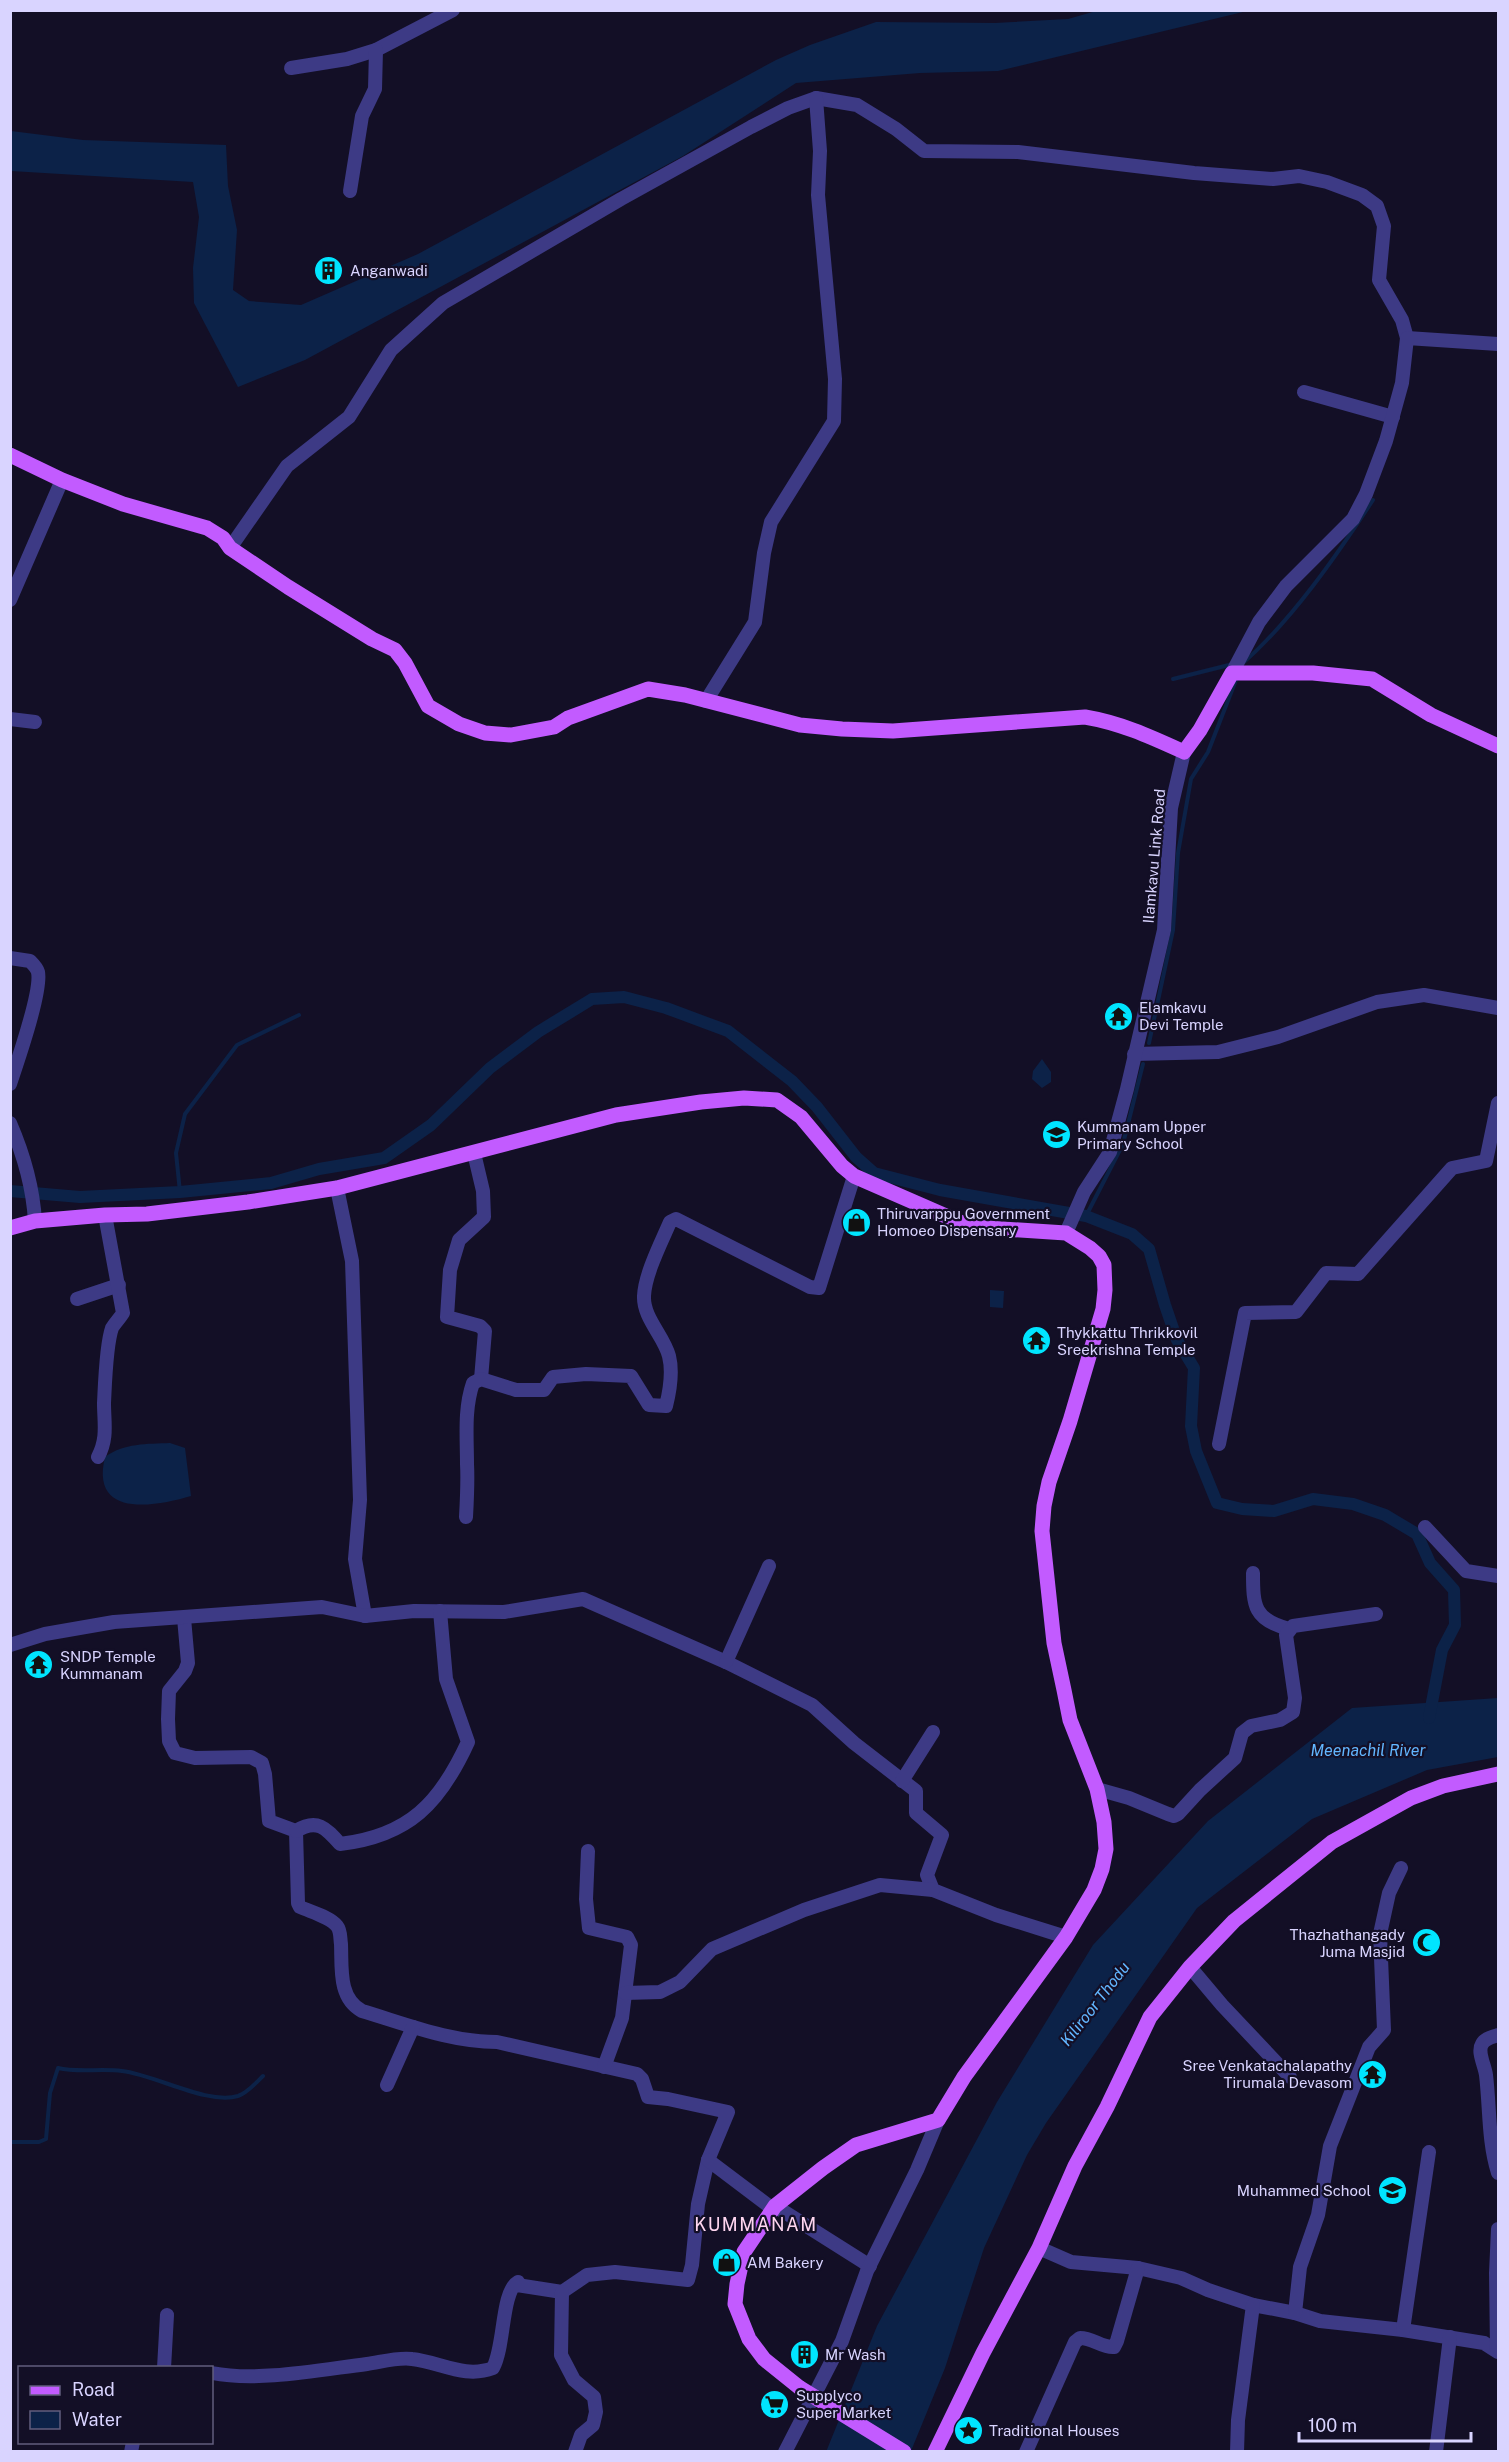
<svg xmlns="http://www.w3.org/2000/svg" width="1509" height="2462" viewBox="0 0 1509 2462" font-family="'Public Sans',sans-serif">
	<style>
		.water { fill: #0c2248 }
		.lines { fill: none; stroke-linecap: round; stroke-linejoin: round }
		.stream { stroke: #0c2248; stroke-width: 4 }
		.canal { stroke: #0c2248; stroke-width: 12 }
		.minor { stroke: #3d3a85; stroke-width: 14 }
		.major { stroke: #c25bff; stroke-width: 15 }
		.major-bridge { stroke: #c25bff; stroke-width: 15 }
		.labels { text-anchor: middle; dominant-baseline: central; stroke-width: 4.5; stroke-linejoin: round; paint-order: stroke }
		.poi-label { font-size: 15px; fill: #d9d4ff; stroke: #130f26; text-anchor: start }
		.street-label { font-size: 15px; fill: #d9d4ff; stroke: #130f26 }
		.water-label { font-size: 16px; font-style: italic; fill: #62b6ff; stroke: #130f26 }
		.quarter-label { font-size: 18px; letter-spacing: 1.5px; fill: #ffd6f0; stroke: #130f26 }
	</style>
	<rect width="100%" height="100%" fill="#130f26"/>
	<g class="water">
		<path d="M 1096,11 L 1247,11 L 998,71 L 920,73 L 796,83 L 683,156 L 305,360 L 238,387 L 194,303 L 193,268 L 199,217 L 193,182 L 11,171 L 11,131 L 83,140 L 226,145 L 228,186 L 237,230 L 233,290 L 249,301 L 301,305 L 418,254 L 776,60 L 810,45 L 876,22 L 995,23 L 1068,19 Z"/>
		<path d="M 1042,1059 L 1051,1072 L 1051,1082 L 1042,1088 L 1032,1079 L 1033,1071 Z"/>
		<path d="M 990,1290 L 1004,1291 L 1003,1308 L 990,1307 Z"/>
		<path d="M 170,1443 L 185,1448 L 191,1496 C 154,1507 90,1518 105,1457 C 124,1443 147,1444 170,1443 Z"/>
		<path d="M 1498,1698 L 1498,1757 L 1427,1770 L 1312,1819 L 1197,1908 L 1046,2123 L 1027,2155 L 984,2248 L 945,2368 L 911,2451 L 826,2452 L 877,2326 L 997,2102 L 1093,1945 L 1208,1821 L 1352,1708 Z"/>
	</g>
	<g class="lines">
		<g class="stream">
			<path d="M 1243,663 C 1292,620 1337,555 1373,500"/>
			<path d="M 1173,679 L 1233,664"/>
			<path d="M 1149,1043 L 1173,930 L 1178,853 L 1191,779 L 1208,752 L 1236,680"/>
			<path d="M 180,1192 L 176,1153 L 185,1114 L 237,1045 L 299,1015"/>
			<path d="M 1086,1216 L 1123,1144 L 1143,1064"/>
			<path d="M 10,2142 L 39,2142 L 46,2139 L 50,2093 L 58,2068 C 79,2073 100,2068 122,2071 C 156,2075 207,2105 238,2096 C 247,2093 256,2083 263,2076"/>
		</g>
		<path class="canal" d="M 10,1191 L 80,1197 L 180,1192 L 271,1183 L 319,1169 L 384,1158 L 431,1125 L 490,1068 L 538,1032 L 592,999 L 624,997 L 666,1008 L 728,1031 L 792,1081 L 817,1107 L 856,1157 L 874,1173 L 940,1190 L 1086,1216 L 1132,1234 L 1149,1249 L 1165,1305 L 1177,1340 L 1194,1368 L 1191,1426 L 1196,1451 L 1217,1503 L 1242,1509 L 1274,1511 L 1313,1499 L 1353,1504 L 1385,1515 L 1417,1534 L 1430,1563 L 1454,1590 L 1455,1625 L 1442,1650 L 1429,1718"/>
		<g class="minor">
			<path d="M 291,68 L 347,59 L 376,50 L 453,10"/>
			<path d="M 350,191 L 362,116 L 375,89 L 376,50"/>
			<path d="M 1304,392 L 1393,417"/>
			<path d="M 230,548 L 287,466 L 349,417 L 391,350 L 443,303 L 621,199 L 751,127 L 788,108 L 816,98 L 857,105 L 896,129 L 924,151 L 1018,152 L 1194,173 L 1273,179 L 1299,176 L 1327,182 L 1362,195 L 1377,206 L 1384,226 L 1379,280 L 1402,320 L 1407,338"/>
			<path d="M 10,600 L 62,480"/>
			<path d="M 1232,673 L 1259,622 L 1286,586 L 1353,519 L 1366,494 L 1386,441 L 1402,383 L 1407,338 L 1498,344"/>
			<path d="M 706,701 L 755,622 L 764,553 L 771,522 L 834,421 L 835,379 L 818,195 L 820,151 L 816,98"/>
			<path d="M 10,719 L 35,722"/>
			<path d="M 10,958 L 30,961 C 33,964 37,968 38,972 C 42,991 17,1063 10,1084"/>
			<path d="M 1134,1054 L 1218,1052 L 1278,1037 L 1377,1002 L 1424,995 L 1498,1008"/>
			<path d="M 10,1123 C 23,1153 33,1188 35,1221"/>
			<path d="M 474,1153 L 483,1191 L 484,1217 L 459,1240 L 450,1270 L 447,1317 L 480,1326 L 485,1331 L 481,1379"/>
			<path d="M 337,1188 L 352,1261 L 360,1500 L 355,1559 L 365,1616"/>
			<path d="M 1066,1233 L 1084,1192 L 1110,1152 L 1127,1089 L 1164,930 L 1171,808 L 1184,752"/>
			<path d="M 77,1299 L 119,1285"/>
			<path d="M 1219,1444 L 1245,1313 L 1296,1312 L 1326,1273 L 1358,1274 L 1452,1168 L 1486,1161 L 1498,1103"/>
			<path d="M 98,1457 C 108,1438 104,1423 104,1403 C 105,1384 106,1345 112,1328 C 115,1323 120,1318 123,1313 L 105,1215"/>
			<path d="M 466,1517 C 467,1499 468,1481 467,1464 C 467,1437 464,1409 473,1383 L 481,1379 L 516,1390 L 544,1390 L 553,1377 L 586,1374 L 631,1376 L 649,1405 L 666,1406 C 670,1390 673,1372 669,1356 C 664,1336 643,1318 644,1296 C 645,1274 661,1243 670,1222 L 676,1219 L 810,1287 L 819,1288 L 854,1176"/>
			<path d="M 1425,1527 L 1466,1571 L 1498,1576"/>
			<path d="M 1253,1573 C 1253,1606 1254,1620 1289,1629"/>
			<path d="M 184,1618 L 188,1663 L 185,1671 L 169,1691 L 168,1719 L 169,1741 L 175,1753 L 195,1758 L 251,1757 L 262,1763 L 265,1774 L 269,1821 L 296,1831 L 298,1903 L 300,1907 C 311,1912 330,1917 337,1926 C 341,1931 340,1938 341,1944 C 342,1968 338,1998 362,2011 C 406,2024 450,2042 497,2042 L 637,2074 L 642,2079 L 648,2097 L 668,2099 L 728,2112 L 708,2160 L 698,2204 L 692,2265 L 688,2280 L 615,2272 L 587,2275 L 562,2292 L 517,2285 L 518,2282 C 501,2292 505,2346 493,2368 C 465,2379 440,2362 412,2359 C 398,2357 381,2362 367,2364 C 319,2370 258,2382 212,2373"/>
			<path d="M 10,1645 L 45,1634 L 114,1622 L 322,1607 L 365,1616 L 414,1611 L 504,1612 L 583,1599 L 726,1662 L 812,1705 L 854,1743 L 916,1791 L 916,1813 L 942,1835 L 927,1875 L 933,1890 L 996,1915 L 1066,1937"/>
			<path d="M 726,1662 L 769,1566"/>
			<path d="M 902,1781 L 933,1732"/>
			<path d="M 1097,1789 L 1129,1798 L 1168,1814 L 1174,1816 L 1178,1814 L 1200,1790 L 1235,1758 L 1242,1733 L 1251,1726 L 1280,1720 L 1293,1712 L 1295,1698 L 1286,1635 L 1293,1626 L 1376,1614"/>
			<path d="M 296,1831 C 317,1818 326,1828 340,1844 C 409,1836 440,1803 468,1742 L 446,1679 L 440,1611"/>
			<path d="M 588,1851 L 586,1899 L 589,1928 L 627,1937 L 631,1945 L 622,2018 L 604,2067"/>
			<path d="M 1190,1967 L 1222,2005 L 1290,2077"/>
			<path d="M 625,1993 L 660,1992 L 680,1982 L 712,1949 L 804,1910 L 880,1885 L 933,1890"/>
			<path d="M 1498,2035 C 1493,2037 1485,2038 1482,2044 C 1477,2052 1485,2066 1486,2075 C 1490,2108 1488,2141 1498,2173"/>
			<path d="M 387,2085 L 413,2027"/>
			<path d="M 708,2160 L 773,2209"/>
			<path d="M 775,2206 L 870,2266"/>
			<path d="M 1039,2248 L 1071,2262 L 1138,2268 L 1181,2278 L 1208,2290 L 1253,2305 L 1295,2313 L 1320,2321 L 1403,2330 L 1484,2343 L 1498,2352"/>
			<path d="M 562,2292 L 561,2355 L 574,2380 L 594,2397 L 596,2412 L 593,2425 L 581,2435 L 575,2452"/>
			<path d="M 1295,2313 L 1300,2267 L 1318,2215 L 1330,2146 L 1369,2047 L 1384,2030 L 1380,1934 L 1389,1893 L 1401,1868"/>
			<path d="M 1403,2330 L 1429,2152"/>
			<path d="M 1497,2350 L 1496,2273 L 1498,2229"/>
			<path d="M 164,2368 L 167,2315"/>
			<path d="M 131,2452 L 133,2442"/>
			<path d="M 785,2452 L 842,2341 L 867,2271 L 917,2170 L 938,2120"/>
			<path d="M 1026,2452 L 1075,2342 L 1080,2338 C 1093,2338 1102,2348 1114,2347 L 1117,2341 L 1138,2268"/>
			<path d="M 1237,2452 L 1238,2420 L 1253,2305"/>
			<path d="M 1436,2452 L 1450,2337"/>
		</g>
		<g class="major">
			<path d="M 10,455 L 62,480 L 123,504 L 207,528 L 223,538 L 230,548 L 288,587 L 372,639 L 395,650 L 405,663 L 428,706 L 459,724 L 485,733 L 511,735 L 554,727 L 568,718 L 648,689 L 685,695 L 800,725 L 842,729 L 893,731 L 1085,717 C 1121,723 1151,737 1184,752 L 1200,730 L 1232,673 L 1313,673 L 1372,679 L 1431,715 L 1498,746"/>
			<path d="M 10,1228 L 35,1221 L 105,1215 L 147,1214 L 248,1202 L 337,1188 L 616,1115 L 701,1102 L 744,1098 L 777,1100 L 801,1117 L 842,1166 L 854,1176 L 971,1227 L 1066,1233 L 1090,1248 L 1099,1256 L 1104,1265 L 1105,1290 L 1103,1309 L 1070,1421 L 1049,1482 L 1044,1506 L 1042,1531 L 1054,1643 L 1064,1690 L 1070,1720 L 1097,1789 L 1104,1822 L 1106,1849 L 1102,1869 L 1094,1890 L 1066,1937 L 964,2077 L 938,2120 L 856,2145 L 823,2168 L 775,2206 L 744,2252 L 737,2284 L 735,2304 L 749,2339 L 764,2359 L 800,2388"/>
			<path d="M 935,2452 L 983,2353 L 1039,2248 L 1075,2166 L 1107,2107 L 1150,2017 L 1190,1967 L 1234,1921 L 1332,1842 L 1411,1798 L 1443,1786 L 1498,1774"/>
		</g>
		<path class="major-bridge" d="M 800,2388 L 904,2452"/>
	</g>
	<defs>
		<symbol id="building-disc" viewBox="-11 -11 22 22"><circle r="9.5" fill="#00e5ff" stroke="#130f26"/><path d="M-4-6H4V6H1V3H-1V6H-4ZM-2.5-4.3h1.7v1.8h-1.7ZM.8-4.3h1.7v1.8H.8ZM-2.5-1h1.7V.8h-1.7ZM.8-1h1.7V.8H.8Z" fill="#111"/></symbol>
		<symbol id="temple-disc" viewBox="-11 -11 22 22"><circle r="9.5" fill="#00e5ff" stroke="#130f26"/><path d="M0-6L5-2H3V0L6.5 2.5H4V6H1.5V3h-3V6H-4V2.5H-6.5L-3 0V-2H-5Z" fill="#111"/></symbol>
		<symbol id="school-disc" viewBox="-11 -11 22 22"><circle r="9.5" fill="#00e5ff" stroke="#130f26"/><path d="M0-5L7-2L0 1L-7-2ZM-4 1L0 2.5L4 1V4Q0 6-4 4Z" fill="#111"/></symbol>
		<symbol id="shop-disc" viewBox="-11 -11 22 22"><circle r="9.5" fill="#00e5ff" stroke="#130f26"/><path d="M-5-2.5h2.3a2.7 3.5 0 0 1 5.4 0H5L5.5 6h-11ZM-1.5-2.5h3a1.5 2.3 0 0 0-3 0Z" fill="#111"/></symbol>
		<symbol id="mosque-disc" viewBox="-11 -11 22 22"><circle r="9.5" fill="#00e5ff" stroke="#130f26"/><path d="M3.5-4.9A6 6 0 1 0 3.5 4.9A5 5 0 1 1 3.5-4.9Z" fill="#111"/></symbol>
		<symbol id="supermarket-disc" viewBox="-11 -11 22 22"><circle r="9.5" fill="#00e5ff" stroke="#130f26"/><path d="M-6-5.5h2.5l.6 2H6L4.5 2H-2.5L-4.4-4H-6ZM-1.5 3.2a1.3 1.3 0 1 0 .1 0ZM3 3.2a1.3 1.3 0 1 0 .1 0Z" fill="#111"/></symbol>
		<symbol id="sight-disc" viewBox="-11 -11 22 22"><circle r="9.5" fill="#00e5ff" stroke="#130f26"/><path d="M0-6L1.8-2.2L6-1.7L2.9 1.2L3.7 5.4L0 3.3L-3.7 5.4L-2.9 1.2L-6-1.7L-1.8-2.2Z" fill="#111"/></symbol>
	</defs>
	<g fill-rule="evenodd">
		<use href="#building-disc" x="312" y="254" width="33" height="33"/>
		<use href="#temple-disc" x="1102" y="1000" width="33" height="33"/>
		<use href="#school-disc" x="1040" y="1118" width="33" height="33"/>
		<use href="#shop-disc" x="840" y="1206" width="33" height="33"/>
		<use href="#temple-disc" x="1020" y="1324" width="33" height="33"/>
		<use href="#temple-disc" x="22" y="1648" width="33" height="33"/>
		<use href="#mosque-disc" x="1410" y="1926" width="33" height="33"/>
		<use href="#temple-disc" x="1356" y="2058" width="33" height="33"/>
		<use href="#school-disc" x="1376" y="2174" width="33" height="33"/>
		<use href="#shop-disc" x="710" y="2246" width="33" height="33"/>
		<use href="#building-disc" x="788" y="2338" width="33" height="33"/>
		<use href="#supermarket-disc" x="758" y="2388" width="33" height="33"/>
		<use href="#sight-disc" x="952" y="2414" width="33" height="33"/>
	</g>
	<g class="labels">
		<g class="poi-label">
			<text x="350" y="270">Anganwadi</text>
			<text x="1139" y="1007">Elamkavu<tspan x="1139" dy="17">Devi Temple</tspan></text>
			<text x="1077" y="1126">Kummanam Upper<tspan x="1077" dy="17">Primary School</tspan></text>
			<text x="877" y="1213">Thiruvarppu Government<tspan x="877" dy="17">Homoeo Dispensary</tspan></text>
			<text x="1057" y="1332">Thykkattu Thrikkovil<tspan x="1057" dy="17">Sreekrishna Temple</tspan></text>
			<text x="60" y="1656">SNDP Temple<tspan x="60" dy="17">Kummanam</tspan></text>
			<text x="1405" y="1934" text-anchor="end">Thazhathangady<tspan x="1405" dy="17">Juma Masjid</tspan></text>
			<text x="1352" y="2065" text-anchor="end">Sree Venkatachalapathy<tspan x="1352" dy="17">Tirumala Devasom</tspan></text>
			<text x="1371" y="2190" text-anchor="end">Muhammed School</text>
			<text x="747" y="2262">AM Bakery</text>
			<text x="825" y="2354">Mr Wash</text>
			<text x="796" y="2395">Supplyco<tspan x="796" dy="17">Super Market</tspan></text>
			<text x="989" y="2430">Traditional Houses</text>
		</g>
		<g class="street-label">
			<text transform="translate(1154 856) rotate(-85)">Ilamkavu Link Road</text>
		</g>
		<g class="water-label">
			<text x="1368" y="1750">Meenachil River</text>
			<text transform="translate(1095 2004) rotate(-52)">Kiliroor Thodu</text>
		</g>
		<g class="quarter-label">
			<text x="756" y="2224">KUMMANAM</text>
		</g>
	</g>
	<rect width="1509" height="2462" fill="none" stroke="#d9d4ff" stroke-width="24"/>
	<rect x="18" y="2366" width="195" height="78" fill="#130f26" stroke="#625e7d" stroke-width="1.5"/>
	<rect x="30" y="2386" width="30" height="9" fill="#c25bff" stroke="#625e7d" stroke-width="1.5"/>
	<text x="72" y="2396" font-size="18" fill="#d9d4ff">Road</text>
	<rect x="30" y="2411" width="30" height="18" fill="#0c2248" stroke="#625e7d" stroke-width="1.5"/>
	<text x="72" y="2426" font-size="18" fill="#d9d4ff">Water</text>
	<path d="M1299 2432v9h172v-9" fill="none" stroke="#d9d4ff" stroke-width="3"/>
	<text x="1308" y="2432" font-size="18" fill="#d9d4ff" stroke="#130f26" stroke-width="4.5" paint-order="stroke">100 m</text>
</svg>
